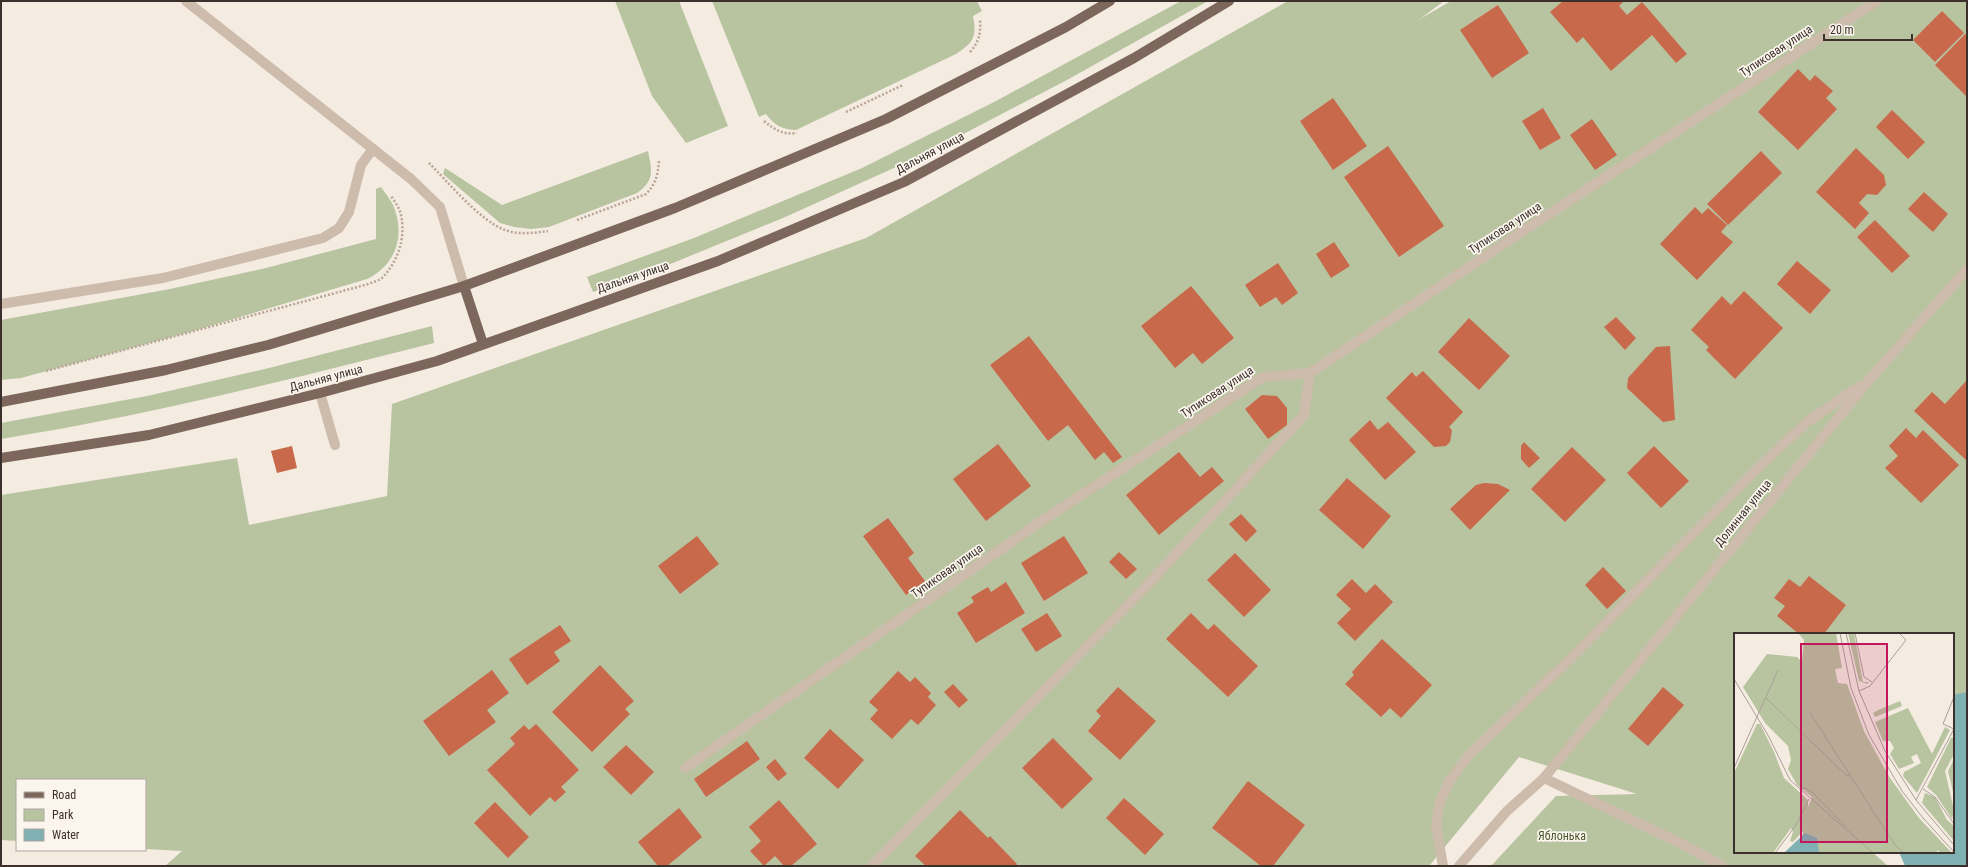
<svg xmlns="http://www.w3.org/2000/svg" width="1968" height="867" viewBox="0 0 1968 867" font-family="'Roboto Condensed',sans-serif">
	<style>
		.green { fill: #b8c4a0 }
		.water { fill: #7fb0b2 }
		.building { fill: #c8694b }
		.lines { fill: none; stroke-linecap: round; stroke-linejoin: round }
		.path { stroke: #b9a596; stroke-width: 2.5; stroke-dasharray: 2 2; stroke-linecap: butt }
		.minor { stroke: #cdbbac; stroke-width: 10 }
		.major { stroke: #7d675c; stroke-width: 10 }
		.labels { text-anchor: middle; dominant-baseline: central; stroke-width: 3.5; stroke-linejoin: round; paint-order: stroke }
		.street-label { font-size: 12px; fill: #3b302b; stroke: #fbf5ee }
		.park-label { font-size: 12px; fill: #4a5a2e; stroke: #fbf5ee }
		.inset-road { fill: none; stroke: #aaa098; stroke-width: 1 }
		.view { fill: #c2185b; fill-opacity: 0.15; stroke: #c2185b; stroke-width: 2 }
		.inset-edge { fill: none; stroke: #3b302b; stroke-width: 2 }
	</style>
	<rect width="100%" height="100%" fill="#f4ebe1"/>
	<g class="green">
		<path d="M 615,1 L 679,1 L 728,126 L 686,143 L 652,96 Z"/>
		<path d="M 712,1 L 977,1 L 982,11 L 973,16 C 977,37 974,42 956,54 L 796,130 C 783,130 774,125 766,114 L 759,117 Z"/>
		<path d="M 1181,1 L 1208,1 L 1067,80 L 925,154 L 783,218 L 636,278 L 593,292 L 587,277 L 694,238 L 862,168 L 996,101 Z"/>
		<path d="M 1288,1 L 1444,1 L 1420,19 L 1451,1 L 1967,1 L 1967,841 L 1953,841 L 1953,634 L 1735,634 L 1735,852 L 1872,852 L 1888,866 L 1491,866 L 1556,796 L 1637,794 L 1519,757 L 1429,866 L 165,866 L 182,851 L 145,849 L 145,780 L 17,780 L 17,841 L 1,840 L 1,495 L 237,458 L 249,525 L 387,496 L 392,404 L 866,238 Z"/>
		<path d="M 648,151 C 652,171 655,180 637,193 L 549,227 L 531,229 L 514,227 L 500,223 L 443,174 L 445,168 L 502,205 Z"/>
		<path d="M 381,187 C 385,193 390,199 393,205 C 406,235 396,265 367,279 L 193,331 L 21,378 L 1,380 L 1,320 L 170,289 L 266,268 L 376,239 L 376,189 Z"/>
		<path d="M 432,326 L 434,343 C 291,379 147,416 1,439 L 1,423 L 147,396 L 269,368 Z"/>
	</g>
	<path class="water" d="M 1967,692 L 1967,866 L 1905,866 L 1899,852 L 1953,852 L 1953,695 Z"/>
	<g class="building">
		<path d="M 1563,1 L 1624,1 L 1619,6 L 1627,15 L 1642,2 L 1687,54 L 1676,63 L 1652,35 L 1611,71 L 1583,37 L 1577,43 L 1550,12 Z"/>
		<path d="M 1498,5 L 1529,53 L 1492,78 L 1460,30 Z"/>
		<path d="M 1942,11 L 1964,33 L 1935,62 L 1913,40 Z"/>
		<path d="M 1965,34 L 1967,36 L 1967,97 L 1935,65 Z"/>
		<path d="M 1798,69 L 1810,81 L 1815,75 L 1833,91 L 1826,98 L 1837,109 L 1798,150 L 1758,112 Z"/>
		<path d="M 1333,98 L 1367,146 L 1333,170 L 1300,121 Z"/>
		<path d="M 1543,108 L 1561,138 L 1540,150 L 1522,121 Z"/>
		<path d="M 1892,110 L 1925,142 L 1908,159 L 1876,127 Z"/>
		<path d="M 1592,119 L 1617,155 L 1595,170 L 1570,135 Z"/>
		<path d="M 1388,146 L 1444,226 L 1399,257 L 1344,177 Z"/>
		<path d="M 1856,148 L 1884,175 L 1886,185 L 1877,195 L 1867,194 L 1859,203 L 1869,213 L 1855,229 L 1816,192 Z"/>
		<path d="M 1761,151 L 1782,173 L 1728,225 L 1707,204 Z"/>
		<path d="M 1924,192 L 1948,214 L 1933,232 L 1908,209 Z"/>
		<path d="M 1695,207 L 1702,214 L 1708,208 L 1727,225 L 1721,232 L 1733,242 L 1697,280 L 1660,244 Z"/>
		<path d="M 1875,220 L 1910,256 L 1892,273 L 1857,237 Z"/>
		<path d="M 1334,242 L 1350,266 L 1331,278 L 1316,254 Z"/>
		<path d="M 1797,261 L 1831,290 L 1810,314 L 1777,284 Z"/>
		<path d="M 1278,263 L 1298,293 L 1282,305 L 1276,297 L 1260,307 L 1245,285 Z"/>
		<path d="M 1191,286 L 1234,338 L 1202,364 L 1193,353 L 1175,368 L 1141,326 Z"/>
		<path d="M 1744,291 L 1783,328 L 1735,379 L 1706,350 L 1709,347 L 1691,330 L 1722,296 L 1731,305 Z"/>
		<path d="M 1616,317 L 1636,338 L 1625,350 L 1604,327 Z"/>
		<path d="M 1469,318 L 1510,356 L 1479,390 L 1438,352 Z"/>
		<path d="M 1029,336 L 1122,457 L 1113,463 L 1104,452 L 1095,460 L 1068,425 L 1048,441 L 990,365 Z"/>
		<path d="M 1670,346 L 1675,420 L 1663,422 L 1627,388 L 1628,378 L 1656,347 Z"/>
		<path d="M 1423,371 L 1463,412 L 1449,427 L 1452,430 L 1450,442 L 1446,446 L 1434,447 L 1386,398 L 1412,372 L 1416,377 Z"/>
		<path d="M 1967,380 L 1967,461 L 1914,411 L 1932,392 L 1945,404 Z"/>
		<path d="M 1262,395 L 1277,396 L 1287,408 L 1287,425 L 1268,439 L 1245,409 Z"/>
		<path d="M 1370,420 L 1378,430 L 1388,422 L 1416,452 L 1385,480 L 1349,440 Z"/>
		<path d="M 1906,428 L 1916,438 L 1923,430 L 1959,465 L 1921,503 L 1885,468 L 1898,456 L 1889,446 Z"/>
		<path d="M 1524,442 L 1540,458 L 1529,468 L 1521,459 L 1521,446 Z"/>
		<path d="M 998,444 L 1031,486 L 986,521 L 953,479 Z"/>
		<path d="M 292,446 L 297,468 L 277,473 L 271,451 Z"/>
		<path d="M 1654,446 L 1689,481 L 1661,508 L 1627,473 Z"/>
		<path d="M 1572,447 L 1606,480 L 1565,522 L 1531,489 Z"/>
		<path d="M 1179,452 L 1200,477 L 1212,467 L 1224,481 L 1159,535 L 1126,495 Z"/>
		<path d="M 1347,478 L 1391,516 L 1363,549 L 1319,510 Z"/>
		<path d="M 1484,483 L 1498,484 L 1510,490 L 1470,530 L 1450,509 L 1476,485 Z"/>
		<path d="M 1241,514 L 1257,531 L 1246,542 L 1229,524 Z"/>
		<path d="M 888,518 L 914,553 L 908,558 L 925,581 L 906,595 L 863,536 Z"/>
		<path d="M 697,536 L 719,564 L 680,594 L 658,566 Z"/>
		<path d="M 1064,536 L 1088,573 L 1044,601 L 1021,563 Z"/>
		<path d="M 1119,552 L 1137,569 L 1126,579 L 1109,562 Z"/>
		<path d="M 1235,553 L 1271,590 L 1244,617 L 1207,580 Z"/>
		<path d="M 1603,567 L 1626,591 L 1607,609 L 1585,585 Z"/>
		<path d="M 1809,576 L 1846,605 L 1824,634 L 1799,634 L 1777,616 L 1785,606 L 1774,598 L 1789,579 L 1800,587 Z"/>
		<path d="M 1352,579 L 1366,593 L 1375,584 L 1393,602 L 1355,641 L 1337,623 L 1351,609 L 1336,595 Z"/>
		<path d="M 1006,582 L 1025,613 L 976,643 L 957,613 L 974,602 L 971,597 L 988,587 L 991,592 Z"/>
		<path d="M 1047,613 L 1062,636 L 1036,652 L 1021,629 Z"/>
		<path d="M 1191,613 L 1208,630 L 1214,624 L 1258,666 L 1228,697 L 1166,639 Z"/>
		<path d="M 560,625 L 571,641 L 554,652 L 560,661 L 527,685 L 509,659 Z"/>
		<path d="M 1382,639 L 1432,685 L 1401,718 L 1390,708 L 1381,717 L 1345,684 L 1354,675 L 1352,672 Z"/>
		<path d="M 600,665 L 634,701 L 625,709 L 630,714 L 592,752 L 552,712 Z"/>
		<path d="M 492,670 L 509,693 L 487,710 L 496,722 L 449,756 L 423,721 Z"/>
		<path d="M 898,671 L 910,682 L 915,677 L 931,693 L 928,697 L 936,705 L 918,725 L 911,719 L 892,739 L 870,719 L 878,710 L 869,702 Z"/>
		<path d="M 953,684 L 968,700 L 959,708 L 944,692 Z"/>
		<path d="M 1118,687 L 1156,721 L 1120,760 L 1088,731 L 1101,716 L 1096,711 Z"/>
		<path d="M 1663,687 L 1684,705 L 1648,746 L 1628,729 Z"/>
		<path d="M 536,724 L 579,770 L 561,787 L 566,792 L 555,802 L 550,797 L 530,816 L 487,770 L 515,744 L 510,738 L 524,725 L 529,730 Z"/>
		<path d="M 830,729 L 864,760 L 838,789 L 804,758 Z"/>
		<path d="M 1053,738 L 1093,779 L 1062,809 L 1022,768 Z"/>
		<path d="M 747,741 L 760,759 L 706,797 L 694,779 Z"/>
		<path d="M 626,745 L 654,772 L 631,795 L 603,767 Z"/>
		<path d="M 775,759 L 787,774 L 778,781 L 766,767 Z"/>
		<path d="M 1248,781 L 1305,825 L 1273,866 L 1261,866 L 1212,828 Z"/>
		<path d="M 1124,798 L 1164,834 L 1145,855 L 1106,818 Z"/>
		<path d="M 779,800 L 817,844 L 791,866 L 784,866 L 775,856 L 764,866 L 750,851 L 761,841 L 749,827 Z"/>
		<path d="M 495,802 L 529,837 L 508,858 L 474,823 Z"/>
		<path d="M 679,808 L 702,837 L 667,866 L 658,866 L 638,842 Z"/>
		<path d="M 960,810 L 988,838 L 990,836 L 1017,864 L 1016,866 L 926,866 L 915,856 Z"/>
	</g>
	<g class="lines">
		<g class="path">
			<path d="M 970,52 C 979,42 981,33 980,20"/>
			<path d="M 846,112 L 903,85"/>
			<path d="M 764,121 C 775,130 783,135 797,133"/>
			<path d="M 429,163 C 448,182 480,221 505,230 C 519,235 534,233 548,231"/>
			<path d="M 577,220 L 646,194 C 656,184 658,174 659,161"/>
			<path d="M 46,371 L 365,285 C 371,283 378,281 382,278 C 398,262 406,237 401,215 C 400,209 395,202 391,196"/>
		</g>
		<g class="minor">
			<path d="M 186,1 L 411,179 L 440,207 L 464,286"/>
			<path d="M 1,304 L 163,278 L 323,238 L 339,228 L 349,212 L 361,165 L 373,149"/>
			<path d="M 320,393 L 335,445"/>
			<path d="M 685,768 L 1043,520 L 1263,377 L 1310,373 L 1526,229 L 1877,1"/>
			<path d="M 1544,778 L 1682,844 L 1722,866"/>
			<path d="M 872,866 L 1153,579 L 1304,415 L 1310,373"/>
			<path d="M 1443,866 L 1436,825 L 1440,801 L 1449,782 L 1468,756 L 1570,659 L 1757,469 L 1807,422 L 1860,386"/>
			<path d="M 1459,866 L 1507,811 L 1544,778 L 1870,379 L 1967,269"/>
		</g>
		<g class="major">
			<path d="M 464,286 L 483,344"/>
			<path d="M 1,402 L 166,370 L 268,345 L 464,286 L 675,208 L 886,119 L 1066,27 L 1110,1"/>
			<path d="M 1,458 L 149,435 L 320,393 L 437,361 L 718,261 L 904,182 L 1134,58 L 1229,1"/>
		</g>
	</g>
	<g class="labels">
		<g class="street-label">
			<text transform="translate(1776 51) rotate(-33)">Тупиковая улица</text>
			<text transform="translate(930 153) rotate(-28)">Дальняя улица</text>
			<text transform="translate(1505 228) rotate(-33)">Тупиковая улица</text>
			<text transform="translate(633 277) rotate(-19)">Дальняя улица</text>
			<text transform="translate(326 378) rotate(-15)">Дальняя улица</text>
			<text transform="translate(1217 392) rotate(-33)">Тупиковая улица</text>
			<text transform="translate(1743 513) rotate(-51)">Долинная улица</text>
			<text transform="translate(947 571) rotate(-35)">Тупиковая улица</text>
		</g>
		<g class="park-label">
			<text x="1562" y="836">Яблонька</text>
		</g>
	</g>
	<g transform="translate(1734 633)">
		<rect width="220" height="220" fill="#f4ebe1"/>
		<path d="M 64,0 L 102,0 L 108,35 L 101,36 L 104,50 L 113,51 L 130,98 L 156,145 L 185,185 L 218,220 L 207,220 L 204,217 L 202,220 L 77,220 L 69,215 L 69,198 L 59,209 L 56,208 L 59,199 L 57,195 L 39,220 L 0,220 L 0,140 L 23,91 L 26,91 L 40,119 L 50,145 L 74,167 L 74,174 L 78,164 L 63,152 L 54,136 L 57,127 L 54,113 L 31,90 L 9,54 L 33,21 L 63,24 L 68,29 L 70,7 ZM 114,0 L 120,0 L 129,49 L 135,49 L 133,51 L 125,48 ZM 166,68 L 168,73 L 141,84 L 139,80 L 144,77 ZM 174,75 L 198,121 L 211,94 L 216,97 L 183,160 L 169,143 L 170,139 L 187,130 L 183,121 L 177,124 L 180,130 L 165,136 L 156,121 L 160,115 L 156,108 L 149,108 L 141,89 ZM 217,105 L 220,105 L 220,121 L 211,138 L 220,177 L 218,186 L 202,162 L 193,154 ZM 220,126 L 220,163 L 214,138 ZM 191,160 L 201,164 L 213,187 L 220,193 L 220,208 L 188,170 Z" fill="#b8c4a0"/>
		<path d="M 71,200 L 83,205 L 85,220 L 50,220 Z" fill="#7fb0b2"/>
		<path class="inset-road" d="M 106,0 L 117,55 L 135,102 L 168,158 L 189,185 L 220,219M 112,0 L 125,58 L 151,118 L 182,167 L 220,212M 121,0 L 130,44 L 138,49M 0,46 L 35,104 L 56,147 L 139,220M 125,58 L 136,53 L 172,7 L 165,0M 220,64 L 209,91 L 220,96M 32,65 L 112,142 L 116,143M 76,80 L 161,212 L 170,220M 0,135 L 44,37M 65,156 L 71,155 L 78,159 L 113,195M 189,156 L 201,164 L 220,191M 182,167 L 220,96M 41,220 L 62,192 L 75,166"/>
		<path class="view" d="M 67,11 L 153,11 L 153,209 L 67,209 Z"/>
		<rect width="220" height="220" class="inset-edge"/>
	</g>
	<rect width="1968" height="867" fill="none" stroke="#3b302b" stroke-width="4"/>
	<rect x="16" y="779" width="130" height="72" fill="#fbf5ee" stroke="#aea6a0"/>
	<rect x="24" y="792" width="20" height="6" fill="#7d675c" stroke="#aea6a0"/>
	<text x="52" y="799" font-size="12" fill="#3b302b">Road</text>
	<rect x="24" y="809" width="20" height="12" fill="#b8c4a0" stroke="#aea6a0"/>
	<text x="52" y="819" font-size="12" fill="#3b302b">Park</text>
	<rect x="24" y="829" width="20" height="12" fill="#7fb0b2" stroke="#aea6a0"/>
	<text x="52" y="839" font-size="12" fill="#3b302b">Water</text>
	<path d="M1824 34v6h88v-6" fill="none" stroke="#3b302b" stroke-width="2"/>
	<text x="1830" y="34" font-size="12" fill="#3b302b" stroke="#fbf5ee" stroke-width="3" paint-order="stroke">20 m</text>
</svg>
